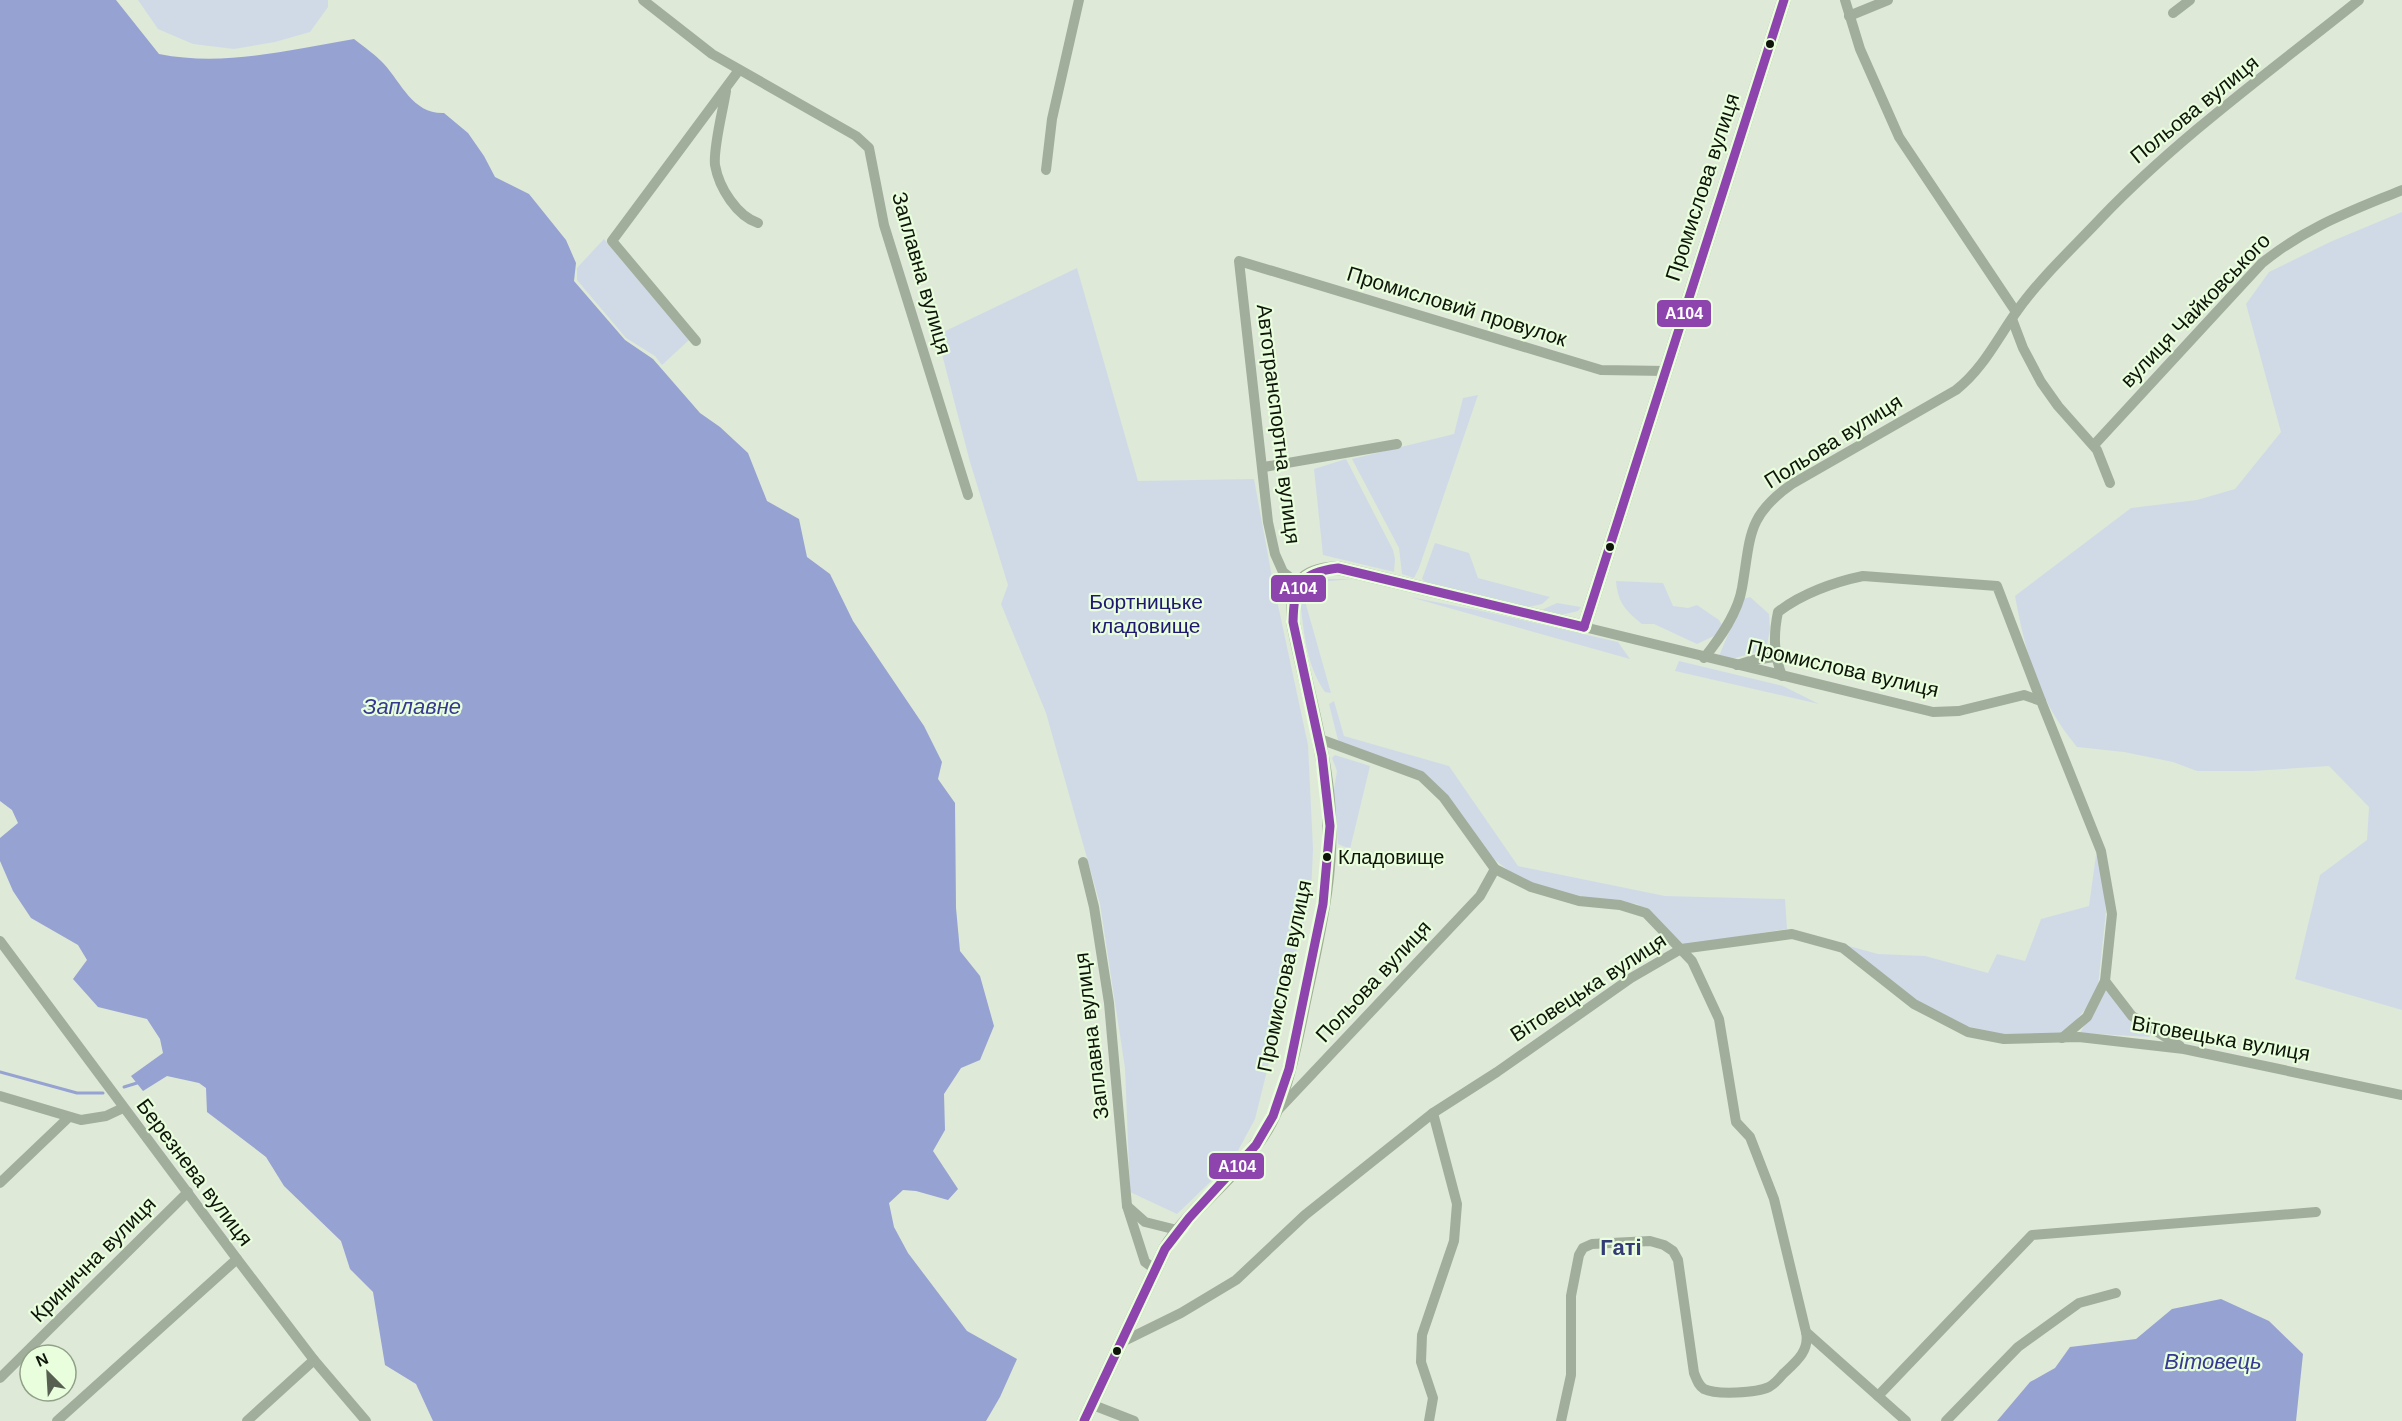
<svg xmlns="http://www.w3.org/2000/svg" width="2402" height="1421" viewBox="0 0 2402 1421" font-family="Helvetica,sans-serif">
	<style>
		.green { fill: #d0dae7 }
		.water { fill: #96a2d2 }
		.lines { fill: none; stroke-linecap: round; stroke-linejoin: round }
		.stream { stroke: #96a2d2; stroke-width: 3 }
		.street { stroke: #a2ae9c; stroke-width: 10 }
		.secondary { stroke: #a2ad99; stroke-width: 14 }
		.bus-1-casing { stroke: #e8fedd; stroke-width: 14 }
		.bus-1 { stroke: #8e44ad; stroke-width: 9 }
		.bus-dot { fill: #0e1509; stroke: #e8fedd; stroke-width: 2 }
		.labels { text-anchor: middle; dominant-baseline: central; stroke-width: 4.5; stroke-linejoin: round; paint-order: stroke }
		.bus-label { font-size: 20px; fill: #0e1509; stroke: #e8fedd; text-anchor: start }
		.street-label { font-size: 21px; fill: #0e1509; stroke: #e8fedd }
		.park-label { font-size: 21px; fill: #1e1871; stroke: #e8fedd }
		.water-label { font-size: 22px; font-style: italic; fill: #353992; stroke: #e8fedd }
		.neighbourhood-label { font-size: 22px; font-weight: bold; fill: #343b76; stroke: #e8fedd }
		.line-badge { stroke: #e8fedd; stroke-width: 2 }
		.badge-label { font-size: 16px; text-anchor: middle; font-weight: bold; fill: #fff }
	</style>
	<rect width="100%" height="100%" fill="#dee9d8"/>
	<g class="green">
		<path d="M 138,0 L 328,0 L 328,7 L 310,32 L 275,42 L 234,49 L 193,44 L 158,29 Z"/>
		<path d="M 2402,212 L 2402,1010 L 2295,979 L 2320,875 L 2367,840 L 2369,807 L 2329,766 L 2253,771 L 2197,771 L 2173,762 L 2124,752 L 2077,747 C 2038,700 2026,655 2015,596 L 2131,508 L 2197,500 L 2235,489 L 2281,432 L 2246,304 L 2269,272 L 2330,242 Z"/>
		<path d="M 604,239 L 689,340 L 662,365 L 655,356 L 626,338 L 577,280 L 577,268 Z"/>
		<path d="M 1077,268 L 1138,481 L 1254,479 L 1272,577 L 1308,745 L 1313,849 L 1311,893 L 1255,1119 L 1233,1160 L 1177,1214 L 1130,1192 L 1125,1068 L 1100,904 L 1046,713 L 1001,604 L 1008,585 L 970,462 L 937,335 Z"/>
		<path d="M 1478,395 L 1419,568 L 1414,578 L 1402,574 L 1399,548 L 1352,459 L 1454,434 L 1463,398 Z"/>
		<path d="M 1346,459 L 1393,550 L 1395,559 L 1394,572 L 1323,555 L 1314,469 Z"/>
		<path d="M 1435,543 L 1469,553 L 1478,578 L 1550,597 L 1542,604 L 1524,608 L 1429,585 L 1422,579 Z"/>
		<path d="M 1322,579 L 1352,579 L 1319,582 L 1305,601 L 1331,693 L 1325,692 C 1306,665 1304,632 1300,601 L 1317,581 Z"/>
		<path d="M 1616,581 L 1663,583 L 1673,606 L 1688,608 L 1697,605 L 1719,620 L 1722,625 L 1716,635 L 1697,644 L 1654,624 L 1642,624 C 1625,610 1618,603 1616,581 Z"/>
		<path d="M 1410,597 L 1487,612 L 1618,642 L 1630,659 Z"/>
		<path d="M 1750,597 L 1769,614 L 1770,630 L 1766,649 L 1732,659 L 1719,656 L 1743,599 Z"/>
		<path d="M 1557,603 L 1581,607 L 1578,611 L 1561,615 L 1535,613 Z"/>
		<path d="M 1679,661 L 1783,686 L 1819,704 L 1675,671 Z"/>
		<path d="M 1334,701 L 1344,736 L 1449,766 L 1518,866 L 1665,896 L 1785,899 L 1787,929 L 1684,945 L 1648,911 L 1637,904 L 1579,898 L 1536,885 L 1513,874 L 1491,857 L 1422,773 L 1341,744 L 1338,740 L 1329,704 Z"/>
		<path d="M 1335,755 L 1370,766 L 1350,849 L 1338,844 L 1333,795 L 1337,771 L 1332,758 Z"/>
		<path d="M 2096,855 L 2103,881 L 2106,912 L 2098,986 L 2088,1006 L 2067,1031 L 2058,1035 L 2010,1036 L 1962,1025 L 1916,1001 L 1845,945 L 1878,954 L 1925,956 L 1988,973 L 1997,954 L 2025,961 L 2041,919 L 2089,906 Z"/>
		<path d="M 2105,990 L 2150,1037 L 2080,1033 Z"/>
	</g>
	<g class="water">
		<path d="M 0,0 L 116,0 L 159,54 C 224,67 289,50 354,39 C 364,47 376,55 384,64 C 402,84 413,114 444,113 L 468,133 L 484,156 L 495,177 L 529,194 L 566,240 L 576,263 L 574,281 L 625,340 L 653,359 L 700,413 L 720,427 L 748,453 L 767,501 L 799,519 L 807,557 L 830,574 L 853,621 L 924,726 L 942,762 L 938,779 L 955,803 L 956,908 L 960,951 L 980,976 L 994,1026 L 980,1060 L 961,1068 L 944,1094 L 945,1130 L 933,1151 L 958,1189 L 948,1200 L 916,1191 L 903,1190 L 889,1203 L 894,1227 L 908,1253 L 967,1331 L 1017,1359 L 1000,1397 L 986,1421 L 433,1421 L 416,1384 L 385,1365 L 373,1292 L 350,1269 L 341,1241 L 284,1186 L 266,1157 L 207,1112 L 206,1088 L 199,1083 L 167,1076 L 143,1091 L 131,1076 L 163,1053 L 160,1039 L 147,1019 L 98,1007 L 73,979 L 87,960 L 78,945 L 31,918 L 13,891 L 0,861 L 0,838 L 18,823 L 12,810 L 0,801 Z"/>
		<path d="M 2221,1299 L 2269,1321 L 2303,1354 L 2296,1421 L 1997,1421 L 2030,1382 L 2055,1368 L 2070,1347 L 2136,1339 L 2172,1309 Z"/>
	</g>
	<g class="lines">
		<g class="stream">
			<path d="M 0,1072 L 77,1093 L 103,1093"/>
			<path d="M 124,1087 L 137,1083"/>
		</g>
		<g class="street">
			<path d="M 643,0 L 712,54 L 856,136 L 869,148 L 884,225 L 968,495"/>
			<path d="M 1845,0 L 1860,49 L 1899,137 L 2016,312"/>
			<path d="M 2173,13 L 2190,0"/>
			<path d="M 1849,16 L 1888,0"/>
			<path d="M 726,91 C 723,110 713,148 715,165 C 719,188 737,216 758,223"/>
			<path d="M 1046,170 L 1052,119 L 1079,0"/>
			<path d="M 2012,319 L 2023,348 L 2041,382 L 2058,406 L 2097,450 L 2110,483"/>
			<path d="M 696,341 L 612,241 L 739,70"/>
			<path d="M 2094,445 L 2262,263 C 2308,226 2349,212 2402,190"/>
			<path d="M 1264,467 L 1397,444"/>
			<path d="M 1298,584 L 1283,572 L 1275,554 L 1268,522 L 1239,261 L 1601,370 L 1666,371"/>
			<path d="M 1584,627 L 1933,712 L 1959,711 L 2024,695 L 2041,701 L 2101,851 L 2112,914 L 2105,981 L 2087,1017 L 2062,1038"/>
			<path d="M 1704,658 C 1720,638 1738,613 1742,588 C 1751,537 1746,516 1792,484 L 1956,390 C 1983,369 1997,339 2017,311 C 2041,277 2073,248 2102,217 C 2180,136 2272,70 2359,0"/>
			<path d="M 1737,665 L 1753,660 L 1775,657"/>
			<path d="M 1782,676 C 1774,654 1773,636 1778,612 C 1801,594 1834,582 1863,576 L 1997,586 L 2041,701"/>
			<path d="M 1317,738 L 1421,776 L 1444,798 L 1495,869 L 1531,887 L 1579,901 L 1620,905 L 1646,913 L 1692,961 L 1719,1019 L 1736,1122 L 1750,1137 L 1774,1199 L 1806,1332 L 1906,1421"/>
			<path d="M 1083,862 L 1094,907 L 1109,1003 L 1127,1206 L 1145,1262 L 1156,1270"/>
			<path d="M 0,941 L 237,1259 L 314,1360 L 366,1421"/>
			<path d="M 2105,981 L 2132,1016 L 2180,1046"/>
			<path d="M 0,1096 L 81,1120 L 106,1116 L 123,1108"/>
			<path d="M 1277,1111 L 1480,896 L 1495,869"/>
			<path d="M 0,1183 L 68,1118"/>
			<path d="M 1127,1206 L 1145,1222 L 1177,1230"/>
			<path d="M 1124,1341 L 1181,1313 L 1236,1280 L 1305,1215 L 1433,1113 L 1497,1072 L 1631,978 L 1681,949 L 1792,934 L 1843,948 L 1914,1004 L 1968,1032 L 2004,1039 L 2079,1037 L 2184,1049 L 2402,1095"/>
			<path d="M 0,1378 L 188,1192"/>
			<path d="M 1878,1396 L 2032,1235 L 2316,1212"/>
			<path d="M 1093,1405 L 1134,1421"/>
			<path d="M 57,1421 L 237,1259"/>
			<path d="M 247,1421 L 314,1360"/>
			<path d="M 1429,1421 L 1433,1398 L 1421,1362 L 1422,1335 L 1454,1241 L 1457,1204 L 1433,1113"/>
			<path d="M 1561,1421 L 1571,1375 L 1571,1296 L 1579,1255 L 1583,1248 L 1592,1244 L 1650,1241 L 1664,1245 L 1673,1251 L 1678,1260 L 1694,1373 C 1697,1380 1698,1385 1704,1389 C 1716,1395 1757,1393 1769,1387 C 1774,1384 1779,1379 1783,1374 C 1796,1362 1810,1351 1806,1332"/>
			<path d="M 1946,1421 L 2018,1347 L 2079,1303 L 2116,1293"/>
		</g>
		<path class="secondary" d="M 1084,1421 L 1165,1249 C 1194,1204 1240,1174 1267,1128 C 1285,1098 1296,1041 1303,1006 C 1317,939 1335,870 1328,800 C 1323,743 1304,679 1293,622 C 1293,585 1297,571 1338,568 L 1584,627 L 1784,0"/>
		<defs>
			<g id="bus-1">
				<path d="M 1584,627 L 1784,0"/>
				<path d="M 1084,1421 L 1165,1249 L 1189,1218 L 1256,1145 L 1273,1116 L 1289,1069 L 1323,904 L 1330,826 L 1322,756 L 1293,622 C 1294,585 1299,573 1338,568 L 1584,627"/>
			</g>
		</defs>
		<use href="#bus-1" class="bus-1-casing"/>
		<use href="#bus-1" class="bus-1"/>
	</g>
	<g class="bus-dot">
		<circle cx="1770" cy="44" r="5"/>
		<circle cx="1610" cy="547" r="5"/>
		<circle cx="1327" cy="857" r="5"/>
		<circle cx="1117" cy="1351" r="5"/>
	</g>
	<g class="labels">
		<g class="bus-label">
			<text x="1338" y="857">Кладовище</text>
		</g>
		<g class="street-label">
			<text transform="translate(2194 109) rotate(-39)">Польова вулиця</text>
			<text transform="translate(1702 187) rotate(-72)">Промислова вулиця</text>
			<text transform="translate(922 273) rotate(74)">Заплавна вулиця</text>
			<text transform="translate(1457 306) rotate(17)">Промисловий провулок</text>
			<text transform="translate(2195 310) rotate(-46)">вулиця Чайковського</text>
			<text transform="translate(1279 424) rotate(83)">Автотранспортна вулиця</text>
			<text transform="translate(1833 441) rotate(-32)">Польова вулиця</text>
			<text transform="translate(1843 668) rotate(13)">Промислова вулиця</text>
			<text transform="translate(1284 976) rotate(-78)">Промислова вулиця</text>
			<text transform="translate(1373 981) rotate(-47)">Польова вулиця</text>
			<text transform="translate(1588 987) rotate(-33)">Вітовецька вулиця</text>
			<text transform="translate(1091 1036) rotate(-97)">Заплавна вулиця</text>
			<text transform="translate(2221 1038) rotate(10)">Вітовецька вулиця</text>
			<text transform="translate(195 1172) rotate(53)">Березнева вулиця</text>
			<text transform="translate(93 1259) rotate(-45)">Кринична вулиця</text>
		</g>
		<g class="park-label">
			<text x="1146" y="601">Бортницьке<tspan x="1146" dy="24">кладовище</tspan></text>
		</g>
		<g class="water-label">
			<text x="412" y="706">Заплавне</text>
			<text x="2213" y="1361">Вітовець</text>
		</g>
		<g class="neighbourhood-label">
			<text x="1621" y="1247">Гаті</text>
		</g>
	</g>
	<g class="line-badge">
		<rect x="1656" y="299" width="56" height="29" rx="6" fill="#8e44ad"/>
		<rect x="1270" y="574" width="57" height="29" rx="6" fill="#8e44ad"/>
		<rect x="1208" y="1152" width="57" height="28" rx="6" fill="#8e44ad"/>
	</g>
	<g class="badge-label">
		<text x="1684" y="319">А104</text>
		<text x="1298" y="594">А104</text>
		<text x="1237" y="1172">А104</text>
	</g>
	<g transform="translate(48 1373) rotate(336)"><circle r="28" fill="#e8fedd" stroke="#91a188" stroke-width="1.5"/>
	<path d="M0-4.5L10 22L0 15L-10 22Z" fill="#575f51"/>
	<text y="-9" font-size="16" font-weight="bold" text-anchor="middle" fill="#0e1509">N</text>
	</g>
</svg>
